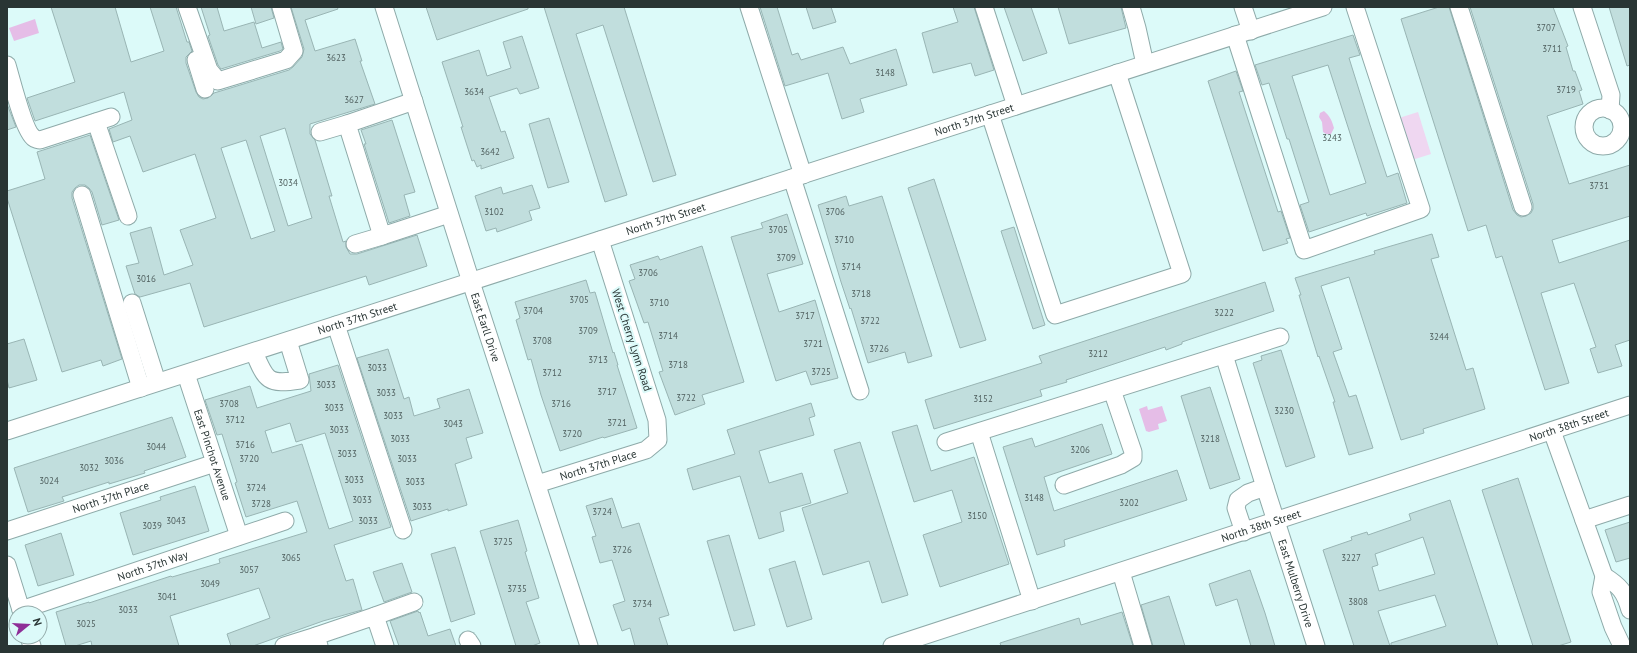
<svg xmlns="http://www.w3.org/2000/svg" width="1637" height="653" viewBox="0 0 1637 653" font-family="'PT Sans',sans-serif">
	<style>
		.green { fill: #efd7f1 }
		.water { fill: #e5bde7 }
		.building { fill: #c1dedd; stroke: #99b5b4; fill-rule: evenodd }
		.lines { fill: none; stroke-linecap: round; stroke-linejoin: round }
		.minor-casing { stroke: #8eaaa9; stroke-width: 19 }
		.minor { stroke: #fff; stroke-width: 17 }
		.labels { text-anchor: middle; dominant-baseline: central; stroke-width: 4; stroke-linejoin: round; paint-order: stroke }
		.number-label { font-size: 9px; fill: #4f5f5e }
		.street-label { font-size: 11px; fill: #293534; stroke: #dcfaf9 }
	</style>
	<rect width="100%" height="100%" fill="#dcfaf9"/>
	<path class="green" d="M 1418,112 L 1431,154 L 1412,160 L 1399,118 Z"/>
	<g class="water">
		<path d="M 35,19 L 39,33 L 14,41 L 9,28 Z"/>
		<path d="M 1324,111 C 1330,116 1332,121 1334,128 L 1331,134 L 1326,134 L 1323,132 L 1322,122 L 1319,117 L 1320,113 Z"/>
		<path d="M 1147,406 L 1148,410 L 1162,406 L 1167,421 L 1158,424 L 1159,429 L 1149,432 L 1146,431 L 1139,409 Z"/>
	</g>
	<g class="building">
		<path d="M 51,7 L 115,7 L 131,62 L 164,51 L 150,7 L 176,7 L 187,42 L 189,42 L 192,51 L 186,57 L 186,63 L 196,92 L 199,97 L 203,99 L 208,98 L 214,93 L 224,90 L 289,70 L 293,67 L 302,57 L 304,49 L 291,7 L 337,7 L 338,9 L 305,20 L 315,51 L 355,39 L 362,61 L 360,61 L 375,104 L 310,124 L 310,134 L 315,140 L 332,196 L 329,196 L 343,242 L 346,241 L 346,247 L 350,254 L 357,254 L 417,235 L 427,266 L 369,285 L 366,276 L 204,327 L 190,283 L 140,297 L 135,294 L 126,266 L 139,263 L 130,233 L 151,227 L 164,275 L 193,265 L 180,230 L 216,218 L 195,154 L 143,172 L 130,136 L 113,142 L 109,129 L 132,120 L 124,92 L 35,121 L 27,98 L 75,82 ZM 285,128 L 312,218 L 288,226 L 260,136 ZM 246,140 L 275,231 L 251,239 L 221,148 Z"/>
		<path d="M 201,7 L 217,7 L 224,31 L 254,22 L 262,48 L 281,42 L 283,49 L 280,51 L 221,69 L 218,65 L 208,36 L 210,35 Z"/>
		<path d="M 251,7 L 271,7 L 274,18 L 256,24 Z"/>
		<path d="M 426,7 L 528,7 L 528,9 L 437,40 Z"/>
		<path d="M 544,7 L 624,7 L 676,175 L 653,182 L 603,25 L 576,34 L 627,195 L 605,202 Z"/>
		<path d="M 760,7 L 777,7 L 792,55 L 798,53 L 801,60 L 843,47 L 850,64 L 896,49 L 907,85 L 860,99 L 864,112 L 842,119 L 828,73 L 785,86 Z"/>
		<path d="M 806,7 L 831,7 L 836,22 L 813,29 Z"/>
		<path d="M 953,7 L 974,7 L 994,70 L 975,76 L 971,63 L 933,73 L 922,33 L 958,22 Z"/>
		<path d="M 1004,7 L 1031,7 L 1047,53 L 1023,61 Z"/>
		<path d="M 1058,7 L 1121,7 L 1126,28 L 1069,44 Z"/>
		<path d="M 1439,7 L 1449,7 L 1513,210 L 1517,215 L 1521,217 L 1526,216 L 1531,213 L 1533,209 L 1533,204 L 1470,7 L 1553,7 L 1568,46 L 1566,47 L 1573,71 L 1575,71 L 1582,90 L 1579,91 L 1583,104 L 1547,116 L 1569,184 L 1630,165 L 1630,216 L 1552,240 L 1559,263 L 1630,240 L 1630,340 L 1615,345 L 1622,366 L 1598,373 L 1590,349 L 1596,347 L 1574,283 L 1541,293 L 1569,383 L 1545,390 L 1502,256 L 1496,258 L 1486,225 L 1468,231 L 1401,19 Z"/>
		<path d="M 1609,7 L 1630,7 L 1630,65 L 1627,66 Z"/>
		<path d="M 1353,35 L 1360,55 L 1349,58 L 1370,125 L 1387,177 L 1398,173 L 1407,203 L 1367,216 L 1366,213 L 1309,232 L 1300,205 L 1309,202 L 1289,139 L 1287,139 L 1269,83 L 1262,85 L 1255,65 ZM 1328,65 L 1366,183 L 1330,195 L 1292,76 Z"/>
		<path d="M 522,36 L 539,88 L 520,94 L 517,88 L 489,97 L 501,132 L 505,131 L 514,158 L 481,169 L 481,165 L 477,167 L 474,160 L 472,161 L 461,127 L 463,127 L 442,62 L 479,50 L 487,76 L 511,68 L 503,42 Z"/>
		<path d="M 1236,71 L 1243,91 L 1239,92 L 1278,212 L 1281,211 L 1290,238 L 1286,239 L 1288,243 L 1263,251 L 1208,81 Z"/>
		<path d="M 7,104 L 16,127 L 7,130 Z"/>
		<path d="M 549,118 L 569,182 L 548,188 L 529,124 Z"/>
		<path d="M 392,120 L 415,192 L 404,195 L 410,216 L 389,223 L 364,144 L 366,144 L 361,130 Z"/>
		<path d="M 90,135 L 119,220 L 102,225 L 92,192 L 89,188 L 85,185 L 79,185 L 75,188 L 72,192 L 72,198 L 122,359 L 103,366 L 101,360 L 62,372 L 7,198 L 7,191 L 45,179 L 37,152 Z"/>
		<path d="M 934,179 L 986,340 L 960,348 L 908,188 Z"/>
		<path d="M 532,185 L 540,208 L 529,211 L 532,220 L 497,232 L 496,228 L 486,231 L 475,196 L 501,187 L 503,194 Z"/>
		<path d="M 846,196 L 849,206 L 882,196 L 932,356 L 908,363 L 905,352 L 868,363 L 851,308 L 850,309 L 841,282 L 818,205 Z"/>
		<path d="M 787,214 L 803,264 L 767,274 L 779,312 L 815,300 L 838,378 L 811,385 L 806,371 L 776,381 L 731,237 L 763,228 L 761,223 Z"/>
		<path d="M 1014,227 L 1045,325 L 1033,329 L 1001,231 Z"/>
		<path d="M 1432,234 L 1439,257 L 1431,259 L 1466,370 L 1473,368 L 1485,409 L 1423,429 L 1424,433 L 1401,440 L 1349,277 L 1321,286 L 1342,349 L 1333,352 L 1349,397 L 1356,395 L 1373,448 L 1349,455 L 1333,402 L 1335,402 L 1319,356 L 1318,357 L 1299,295 L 1301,295 L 1295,278 L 1375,254 L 1374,251 Z"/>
		<path d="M 702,246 L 744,382 L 702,395 L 705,404 L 675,415 L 659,372 L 663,371 L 648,322 L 644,323 L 629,281 L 635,279 L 630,265 L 658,256 L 660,260 Z"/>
		<path d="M 586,280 L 590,293 L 595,292 L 613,353 L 614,352 L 618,365 L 617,365 L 637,428 L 604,438 L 603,437 L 560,451 L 541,395 L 531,359 L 528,360 L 516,320 L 520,318 L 515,302 Z"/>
		<path d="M 1265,282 L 1274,311 L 1182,342 L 1182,344 L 1166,350 L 1165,347 L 1066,380 L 1067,382 L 1040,390 L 1042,396 L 934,429 L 925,400 L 1042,363 L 1039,356 Z"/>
		<path d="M 24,339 L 37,380 L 9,388 L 7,380 L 7,344 Z"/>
		<path d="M 388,349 L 404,399 L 409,397 L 414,416 L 440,408 L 437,399 L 469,389 L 483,433 L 466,438 L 472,458 L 455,464 L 467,505 L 448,511 L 448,509 L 411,521 L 357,358 Z"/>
		<path d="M 1281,350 L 1315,457 L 1286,467 L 1253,363 L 1262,360 L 1261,356 Z"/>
		<path d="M 338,365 L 391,527 L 334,545 L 346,581 L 353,579 L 362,610 L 323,621 L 253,646 L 231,646 L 227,634 L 270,618 L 259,588 L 170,616 L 179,646 L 92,646 L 91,641 L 75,646 L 66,646 L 56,612 L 89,602 L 89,603 L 171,576 L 172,577 L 220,563 L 219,559 L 307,532 L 297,501 L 246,517 L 235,483 L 237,482 L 222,434 L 217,435 L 205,400 L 250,386 L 257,408 L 311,391 L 309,374 ZM 290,423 L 296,442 L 325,433 L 353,521 L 329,529 L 302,444 L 272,453 L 265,431 Z"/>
		<path d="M 1210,387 L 1240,479 L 1210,489 L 1181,396 Z"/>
		<path d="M 811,403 L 815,416 L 809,418 L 814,435 L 759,451 L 769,483 L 802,473 L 811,503 L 780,512 L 784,531 L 759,539 L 740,476 L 693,490 L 687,469 L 735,454 L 727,430 Z"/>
		<path d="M 172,417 L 186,457 L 144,471 L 145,473 L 109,484 L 109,482 L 62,497 L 64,501 L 28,512 L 14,468 Z"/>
		<path d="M 1102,424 L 1112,454 L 1044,477 L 1054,511 L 1177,470 L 1187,500 L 1064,540 L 1065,546 L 1037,555 L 1003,447 L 1032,438 L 1035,447 Z"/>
		<path d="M 917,425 L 931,471 L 974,457 L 1009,564 L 940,587 L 923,535 L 962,522 L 952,490 L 914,502 L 892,432 Z"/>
		<path d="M 860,442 L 908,595 L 882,603 L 869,561 L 823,575 L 802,508 L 848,493 L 834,450 Z"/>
		<path d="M 1518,478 L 1571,642 L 1558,646 L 1533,646 L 1482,490 Z"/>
		<path d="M 195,486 L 209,531 L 133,555 L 120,513 L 161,500 L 160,497 Z"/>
		<path d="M 612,498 L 622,528 L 639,523 L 669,615 L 659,618 L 668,646 L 635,646 L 630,628 L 622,631 L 613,605 L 625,601 L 612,560 L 600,563 L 592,537 L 596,536 L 586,506 Z"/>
		<path d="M 1450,500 L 1498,646 L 1391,646 L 1391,643 L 1446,626 L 1435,595 L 1378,611 L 1390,646 L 1354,646 L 1323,550 L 1352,540 L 1351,537 L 1367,532 L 1368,535 L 1411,520 L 1409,514 ZM 1423,537 L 1435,574 L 1379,591 L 1372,567 L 1378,565 L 1375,554 Z"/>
		<path d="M 518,520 L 527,551 L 525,552 L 539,598 L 526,602 L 540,643 L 532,646 L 516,646 L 480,531 Z"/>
		<path d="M 1630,522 L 1630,558 L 1616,562 L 1605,530 Z"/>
		<path d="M 61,533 L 74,575 L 38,586 L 25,545 Z"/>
		<path d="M 729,535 L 755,625 L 734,631 L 707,541 Z"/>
		<path d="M 455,547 L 475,614 L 451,622 L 431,554 Z"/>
		<path d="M 795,561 L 812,619 L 787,627 L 769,569 Z"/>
		<path d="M 402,563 L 412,592 L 384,602 L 373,572 Z"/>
		<path d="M 1250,570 L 1265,613 L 1275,646 L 1251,646 L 1237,599 L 1216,606 L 1209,584 Z"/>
		<path d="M 1169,596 L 1185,646 L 1153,646 L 1141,605 Z"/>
		<path d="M 418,611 L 419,613 L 420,612 L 428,636 L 450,629 L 456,646 L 399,646 L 390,621 Z"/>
		<path d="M 1122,612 L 1133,646 L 1001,646 L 1000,643 L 1079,618 L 1081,625 Z"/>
	</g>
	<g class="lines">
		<defs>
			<g id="minor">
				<path d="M 187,7 L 209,70 L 218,81 L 286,60 L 294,51 L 281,7"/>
				<path id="s1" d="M 384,7 L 471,282 L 589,646"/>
				<path d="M 749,7 L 803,175"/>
				<path d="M 984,7 L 1016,106"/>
				<path d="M 1131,7 L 1137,28 L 1145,64"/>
				<path d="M 1243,7 L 1251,31"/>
				<path d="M 1459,7 L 1523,207"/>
				<path d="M 1582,7 L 1611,95 L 1610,110"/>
				<path d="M 1235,35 L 1304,250 L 1421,209 L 1355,7"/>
				<path d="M 196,60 L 205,89"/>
				<path d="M 7,65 C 11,78 24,132 34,138 C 35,139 39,140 40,140 L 111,117"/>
				<path d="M 414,101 L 347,124 L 382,236 L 449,214"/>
				<circle cx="1603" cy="127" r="19"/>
				<path d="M 990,114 L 1055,315 L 1182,274 L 1117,73"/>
				<path d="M 96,122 L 128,216"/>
				<path d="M 320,132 L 347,124"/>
				<path d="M 792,178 L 860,391"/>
				<path d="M 82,195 L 141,388"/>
				<path d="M 355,244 L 382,236"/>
				<path d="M 132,303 L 157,382"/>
				<path d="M 336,325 L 403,530"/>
				<path d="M 254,352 C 266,381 268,385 300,380 L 288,341"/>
				<path d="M 1224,355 L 1265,487"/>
				<path id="s2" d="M 186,374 L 239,536"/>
				<path id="s3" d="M 7,431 L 1323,7"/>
				<path d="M 1552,431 L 1604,576 L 1601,592 L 1613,627 L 1622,646"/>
				<path d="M 979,432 L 1032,601"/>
				<path d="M 946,442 L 1280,337"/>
				<path id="s4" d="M 537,484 L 646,450 L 658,440 L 657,420 L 600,240"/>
				<path d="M 1064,485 L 1121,465 L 1133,458 L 1133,452 L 1112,390"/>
				<path d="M 1584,520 L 1630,505"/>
				<path id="s5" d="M 7,531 L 215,463"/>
				<path id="s6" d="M 1244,532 L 1236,508 L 1238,500 L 1248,493 L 1265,487 L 1316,646"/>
				<path d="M 7,565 L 22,613"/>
				<path d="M 1121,572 L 1143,646"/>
				<path d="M 1604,576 C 1620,586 1625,592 1630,610"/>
				<path id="s7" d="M 21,610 L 285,521"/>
				<path d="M 375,616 L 414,602"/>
				<path d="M 29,637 L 32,646"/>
				<path d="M 468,640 L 472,646"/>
				<path d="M 284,646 L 316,636"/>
				<path d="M 319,646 L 316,636 L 375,616 L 385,646"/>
				<path id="s8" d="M 892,646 L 1630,405"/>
			</g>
		</defs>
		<use href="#minor" class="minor-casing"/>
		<use href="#minor" class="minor"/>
	</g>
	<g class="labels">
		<g class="number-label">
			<text x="1546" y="27">3707</text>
			<text x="1552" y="48">3711</text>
			<text x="336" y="57">3623</text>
			<text x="885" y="72">3148</text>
			<text x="1566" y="89">3719</text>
			<text x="474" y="91">3634</text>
			<text x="354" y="99">3627</text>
			<text x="1332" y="137">3243</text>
			<text x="490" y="151">3642</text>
			<text x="288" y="182">3034</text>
			<text x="1599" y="185">3731</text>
			<text x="494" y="211">3102</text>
			<text x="835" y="211">3706</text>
			<text x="778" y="229">3705</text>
			<text x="844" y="239">3710</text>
			<text x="786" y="257">3709</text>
			<text x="851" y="266">3714</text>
			<text x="648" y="272">3706</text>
			<text x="146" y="278">3016</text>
			<text x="861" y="293">3718</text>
			<text x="579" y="299">3705</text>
			<text x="659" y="302">3710</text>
			<text x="533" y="310">3704</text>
			<text x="1224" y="312">3222</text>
			<text x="805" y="315">3717</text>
			<text x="870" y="320">3722</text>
			<text x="588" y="330">3709</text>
			<text x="668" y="335">3714</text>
			<text x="1439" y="336">3244</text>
			<text x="542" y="340">3708</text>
			<text x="813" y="343">3721</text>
			<text x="879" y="348">3726</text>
			<text x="1098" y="353">3212</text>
			<text x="598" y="359">3713</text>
			<text x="678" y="364">3718</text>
			<text x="377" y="367">3033</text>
			<text x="821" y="371">3725</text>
			<text x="552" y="372">3712</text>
			<text x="326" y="384">3033</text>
			<text x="607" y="391">3717</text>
			<text x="386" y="392">3033</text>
			<text x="686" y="397">3722</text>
			<text x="983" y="398">3152</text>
			<text x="229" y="403">3708</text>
			<text x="561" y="403">3716</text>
			<text x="334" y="407">3033</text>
			<text x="1284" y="410">3230</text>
			<text x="393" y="415">3033</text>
			<text x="235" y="419">3712</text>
			<text x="617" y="422">3721</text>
			<text x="453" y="423">3043</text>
			<text x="339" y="429">3033</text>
			<text x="572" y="433">3720</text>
			<text x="400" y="438">3033</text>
			<text x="1210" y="438">3218</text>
			<text x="245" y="444">3716</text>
			<text x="156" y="446">3044</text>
			<text x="1080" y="449">3206</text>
			<text x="347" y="453">3033</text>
			<text x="249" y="458">3720</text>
			<text x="407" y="458">3033</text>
			<text x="114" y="460">3036</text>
			<text x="89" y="467">3032</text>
			<text x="354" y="479">3033</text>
			<text x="49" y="480">3024</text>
			<text x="415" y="481">3033</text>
			<text x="256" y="487">3724</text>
			<text x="1034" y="497">3148</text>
			<text x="362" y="499">3033</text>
			<text x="1129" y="502">3202</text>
			<text x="261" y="503">3728</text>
			<text x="422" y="506">3033</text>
			<text x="602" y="511">3724</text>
			<text x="977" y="515">3150</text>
			<text x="176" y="520">3043</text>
			<text x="368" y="520">3033</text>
			<text x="152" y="525">3039</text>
			<text x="503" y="541">3725</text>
			<text x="622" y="549">3726</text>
			<text x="291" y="557">3065</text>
			<text x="1351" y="557">3227</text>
			<text x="249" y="569">3057</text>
			<text x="210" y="583">3049</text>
			<text x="517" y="588">3735</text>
			<text x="167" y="596">3041</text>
			<text x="1358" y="601">3808</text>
			<text x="642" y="603">3734</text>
			<text x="128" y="609">3033</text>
			<text x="86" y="623">3025</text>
		</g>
		<g class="street-label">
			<text stroke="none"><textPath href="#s3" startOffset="1016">North 37th Street</textPath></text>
			<text stroke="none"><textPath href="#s3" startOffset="692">North 37th Street</textPath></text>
			<text stroke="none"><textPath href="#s3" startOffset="368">North 37th Street</textPath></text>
			<text stroke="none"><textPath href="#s1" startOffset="336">East Earll Drive</textPath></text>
			<text transform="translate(632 340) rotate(72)">West Cherry Lynn Road</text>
			<text stroke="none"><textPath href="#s8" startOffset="712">North 38th Street</textPath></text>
			<text stroke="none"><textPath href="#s2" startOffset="85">East Pinchot Avenue</textPath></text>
			<text stroke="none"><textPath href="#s4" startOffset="64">North 37th Place</textPath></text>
			<text stroke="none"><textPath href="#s5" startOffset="109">North 37th Place</textPath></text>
			<text stroke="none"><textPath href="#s8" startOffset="388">North 38th Street</textPath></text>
			<text stroke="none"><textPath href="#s7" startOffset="139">North 37th Way</textPath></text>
			<text stroke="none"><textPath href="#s6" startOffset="165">East Mulberry Drive</textPath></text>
		</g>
	</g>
	<rect width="1637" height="653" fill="none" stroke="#293534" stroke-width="16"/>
	<g transform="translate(28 625) rotate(72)"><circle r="19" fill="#dcfaf9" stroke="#94abaa"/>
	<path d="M0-3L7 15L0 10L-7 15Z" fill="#8e2e97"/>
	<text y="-6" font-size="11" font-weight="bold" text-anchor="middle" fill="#293534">N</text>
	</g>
</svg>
